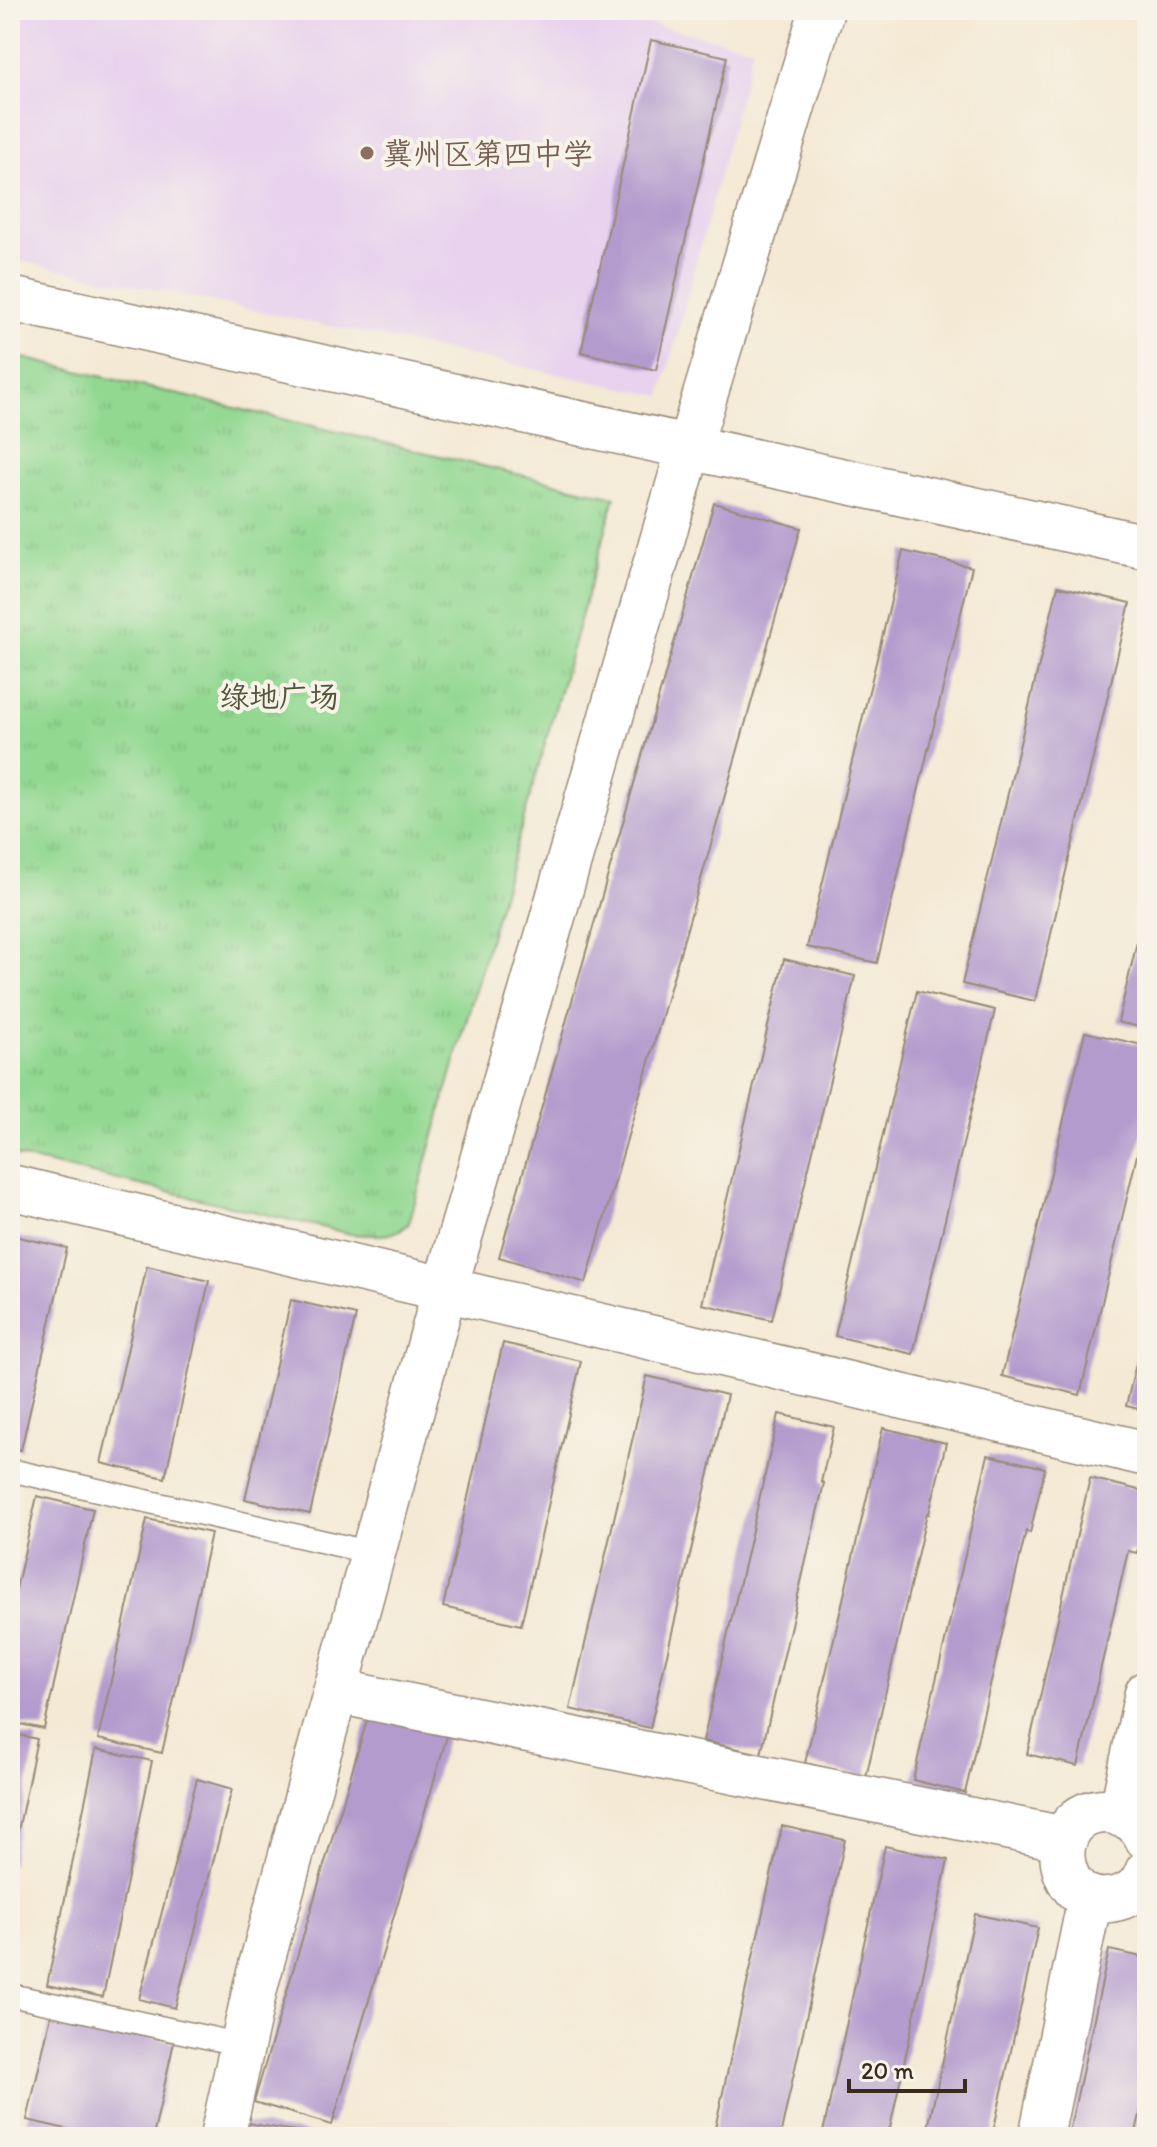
<svg xmlns="http://www.w3.org/2000/svg" width="1157" height="2147" viewBox="0 0 1157 2147" font-family="Itim,'LXGW WenKai TC',sans-serif">
	<style>
		.built { fill: #e8d2ee }
		.park { fill: url(#park-tufts); stroke: #668158; stroke-width: 2 }
		.building { fill: #b49bce }
		.lines { fill: none; stroke-linecap: round; stroke-linejoin: round }
		.service-casing { stroke: #988a79; stroke-width: 25 }
		.minor-casing { stroke: #988a79; stroke-width: 47 }
		.tertiary-casing { stroke: #988a79; stroke-width: 47 }
		.service { stroke: #fff; stroke-width: 22 }
		.minor { stroke: #fff; stroke-width: 44 }
		.tertiary { stroke: #fff; stroke-width: 44 }
		.education-dot { fill: #8d6e63; stroke: #f7f3e8; stroke-width: 3 }
		.labels { text-anchor: middle; dominant-baseline: central; stroke-width: 8; stroke-linejoin: round; paint-order: stroke }
		.education-label { font-size: 30px; fill: #785e54; stroke: #f7f3e8; text-anchor: start }
		.park-label { font-size: 30px; fill: #51563b; stroke: #f7f3e8 }
	</style>
	<defs>
		<pattern id="park-tufts" width="24" height="20" patternUnits="userSpaceOnUse" patternTransform="scale(2)"><rect width="24" height="20" fill="#92d891"/><path d="M3 7l-1-3M5 7V3M7 7l1-3M15 17l-1-3M17 17v-4M19 17l1-3" fill="none" stroke="#7fba7d"/></pattern>
	</defs>
	<rect width="100%" height="100%" fill="#f7f3e8"/>
	<filter id="ink" filterUnits="userSpaceOnUse"><feTurbulence type="fractalNoise" baseFrequency=".0125" numOctaves="2"/><feDisplacementMap in="SourceGraphic" scale="16" xChannelSelector="R" yChannelSelector="G"/><feConvolveMatrix kernelMatrix="1 2 1 2 8 2 1 2 1" color-interpolation-filters="sRGB"/></filter>
	<filter id="wash" filterUnits="userSpaceOnUse"><feTurbulence type="fractalNoise" baseFrequency=".006" numOctaves="4" result="noise"/><feDisplacementMap in="SourceGraphic" scale="32" xChannelSelector="R" yChannelSelector="G"/><feGaussianBlur stdDeviation="1.8" result="paint"/><feColorMatrix in="noise" values="0 0 0 0 0 0 0 0 0 0 0 0 0 0 0 0 0 1.4 0 .05"/><feComposite in="paint" operator="in"/></filter>
	<g filter="url(#wash)">
		<rect width="100%" height="100%" fill="#f4e9d4"/>
		<path class="built" d="M 10,10 L 592,10 L 753,48 L 661,396 L 10,259 Z"/>
		<path class="park" d="M 10,355 L 615,497 L 409,1223 C 395,1239 371,1235 351,1234 L 10,1155 Z"/>
		<g id="blocks">
			<g class="building">
				<path d="M 651,40 L 727,57 L 656,370 L 581,352 Z"/>
				<path d="M 714,503 L 801,528 L 586,1283 L 499,1257 Z"/>
				<path d="M 903,551 L 972,567 L 877,963 L 807,947 Z"/>
				<path d="M 1058,586 L 1130,603 L 1035,1001 L 962,984 Z"/>
				<path d="M 1146,904 L 1147,904 L 1147,1029 L 1118,1022 Z"/>
				<path d="M 784,959 L 855,976 L 772,1320 L 702,1304 Z"/>
				<path d="M 917,991 L 995,1010 L 913,1354 L 835,1336 Z"/>
				<path d="M 1085,1032 L 1147,1046 L 1147,1113 L 1080,1395 L 1002,1376 Z"/>
				<path d="M 10,1235 L 67,1248 L 21,1450 L 10,1447 Z"/>
				<path d="M 147,1266 L 209,1281 L 165,1478 L 101,1463 Z"/>
				<path d="M 291,1300 L 356,1315 L 310,1514 L 245,1499 Z"/>
				<path d="M 1146,1322 L 1147,1322 L 1147,1411 L 1126,1406 Z"/>
				<path d="M 503,1343 L 581,1361 L 521,1625 L 443,1607 Z"/>
				<path d="M 647,1376 L 727,1395 L 650,1728 L 570,1709 Z"/>
				<path d="M 779,1414 L 834,1427 L 821,1482 L 824,1483 L 761,1754 L 703,1741 Z"/>
				<path d="M 883,1428 L 946,1443 L 929,1514 L 927,1513 L 866,1777 L 805,1763 Z"/>
				<path d="M 988,1455 L 1045,1468 L 1030,1533 L 1026,1531 L 965,1793 L 913,1780 Z"/>
				<path d="M 1090,1478 L 1147,1492 L 1147,1511 L 1137,1553 L 1128,1551 L 1078,1766 L 1027,1754 Z"/>
				<path d="M 37,1496 L 93,1509 L 44,1729 L 10,1722 L 10,1616 Z"/>
				<path d="M 147,1519 L 211,1533 L 162,1753 L 98,1739 Z"/>
				<path d="M 370,1710 L 448,1733 L 332,2125 L 254,2102 Z"/>
				<path d="M 10,1733 L 37,1739 L 11,1865 L 10,1865 Z"/>
				<path d="M 96,1749 L 152,1761 L 103,1997 L 47,1985 Z"/>
				<path d="M 197,1779 L 232,1789 L 175,2008 L 139,1999 Z"/>
				<path d="M 782,1826 L 845,1840 L 780,2137 L 713,2137 Z"/>
				<path d="M 885,1846 L 948,1860 L 888,2137 L 822,2137 Z"/>
				<path d="M 975,1914 L 1038,1928 L 992,2137 L 926,2137 Z"/>
				<path d="M 1109,1950 L 1147,1958 L 1147,2082 L 1135,2137 L 1068,2137 Z"/>
				<path d="M 51,2015 L 174,2042 L 153,2137 L 101,2137 L 27,2120 Z"/>
				<path d="M 241,2122 L 319,2135 L 319,2137 L 239,2137 Z"/>
			</g>
		</g>
	</g>
	<g filter="url(#ink)">
		<use href="#blocks" fill-opacity="0" stroke="#988a79" stroke-width="2"/>
		<g class="lines">
			<defs>
				<g id="service">
					<path d="M 10,1470 L 373,1553"/>
					<path d="M 10,1995 L 243,2045"/>
				</g>
				<g id="minor">
					<path d="M 10,1187 L 1147,1454"/>
					<path d="M 336,1691 L 1065,1839"/>
					<path d="M 1121,1815 L 1147,1693"/>
					<path d="M 1147,1838 C 1141,1824 1126,1812 1109,1811 C 1038,1808 1053,1921 1122,1897 C 1133,1893 1143,1884 1147,1872"/>
					<path d="M 1041,2137 L 1090,1898"/>
				</g>
				<g id="tertiary">
					<path d="M 10,299 L 1147,547"/>
					<path d="M 222,2137 L 256,1984 L 445,1288 L 689,448 L 822,10"/>
				</g>
			</defs>
			<use href="#service" class="service-casing"/>
			<use href="#minor" class="minor-casing"/>
			<use href="#tertiary" class="tertiary-casing"/>
			<use href="#service" class="service"/>
			<use href="#minor" class="minor"/>
			<use href="#tertiary" class="tertiary"/>
		</g>
	</g>
	<circle class="education-dot" cx="367" cy="153" r="8"/>
	<g class="labels">
		<g class="education-label">
			<text x="383" y="153">冀州区第四中学</text>
		</g>
		<g class="park-label">
			<text x="279" y="696">绿地广场</text>
		</g>
	</g>
	<rect width="1157" height="2147" fill="none" stroke="#f7f3e8" stroke-width="40"/>
	<path d="M849 2079v12h116v-12" fill="none" stroke="#3b2a1e" stroke-width="4"/>
	<text x="861" y="2079" font-size="24" fill="#3b2a1e" stroke="#f7f3e8" stroke-width="6" paint-order="stroke">20 m</text>
</svg>
